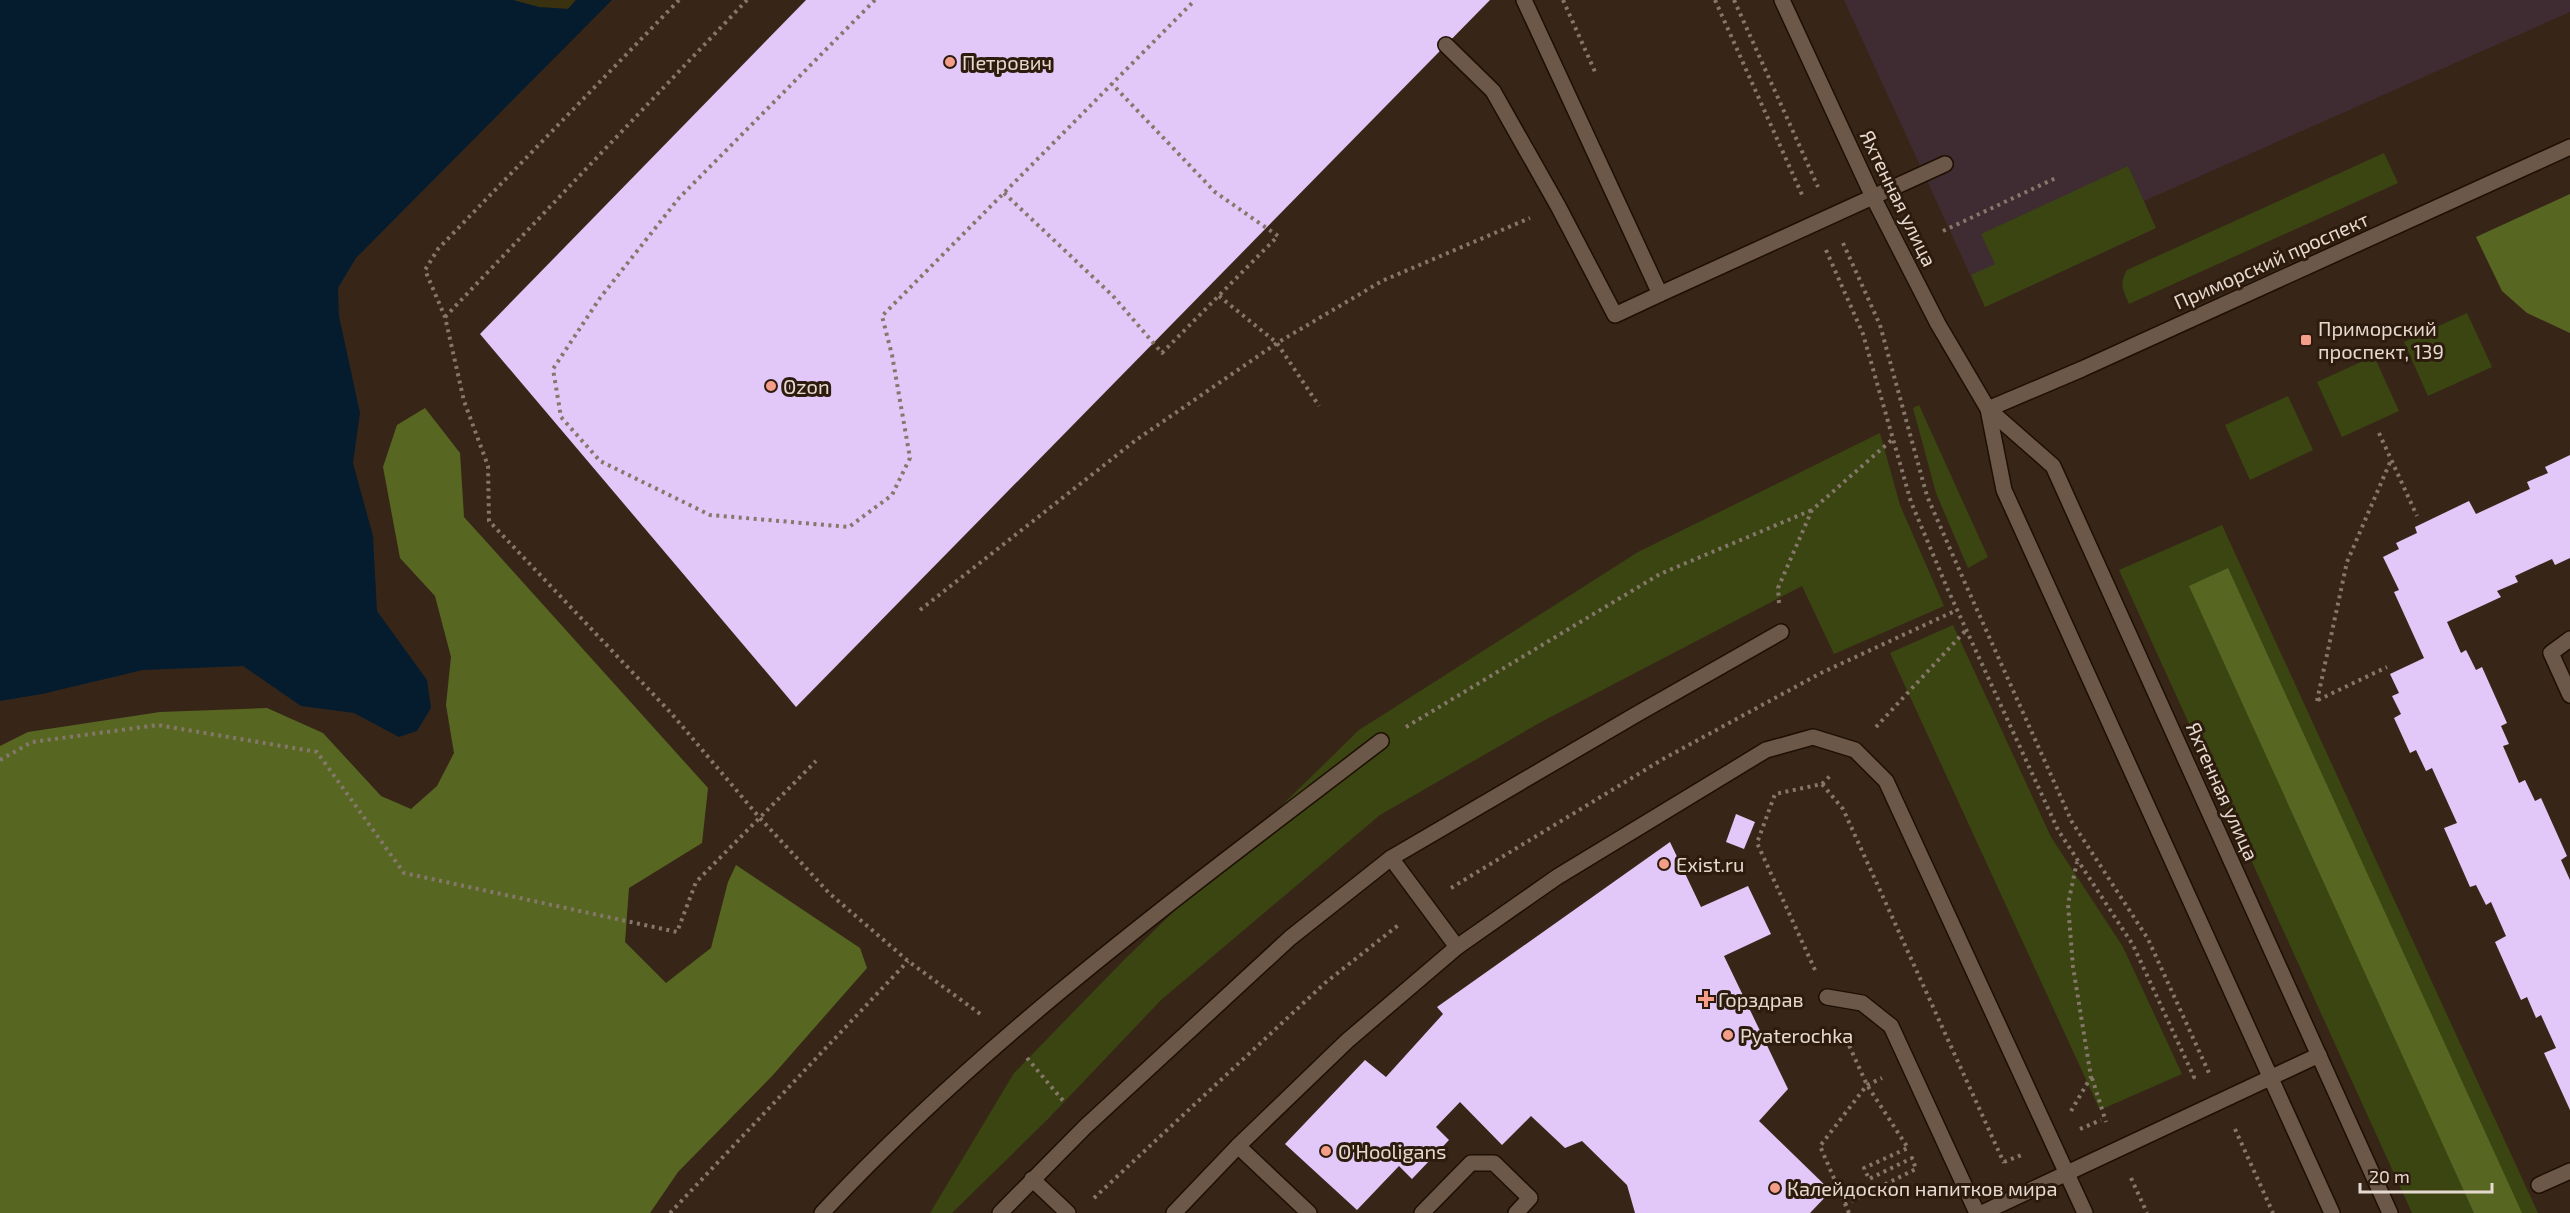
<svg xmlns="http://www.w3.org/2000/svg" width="2570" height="1213" viewBox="0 0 2570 1213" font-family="'Exo 2',sans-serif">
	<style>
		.commercial { fill: #3f2b32 }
		.green { fill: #3a4511 }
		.forest { fill: #576722 }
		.sand { fill: #3a3111 }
		.water { fill: #051c2f }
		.building { fill: #e2c8f9 }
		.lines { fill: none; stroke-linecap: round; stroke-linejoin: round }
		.minor-casing { stroke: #1e0f03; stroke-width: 18 }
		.path { stroke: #86776b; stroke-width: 4; stroke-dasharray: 3 4.5; stroke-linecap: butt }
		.minor { stroke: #6c5848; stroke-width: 15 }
		.poi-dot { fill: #f49e8a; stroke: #2d1c0e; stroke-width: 2 }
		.labels { text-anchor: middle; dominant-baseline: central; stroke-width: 6; stroke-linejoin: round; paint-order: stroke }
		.poi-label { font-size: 20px; fill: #e5d9d0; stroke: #2d1c0e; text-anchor: start }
		.street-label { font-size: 20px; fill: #e5d9d0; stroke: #2d1c0e }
	</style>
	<rect width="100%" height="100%" fill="#372618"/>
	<path class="commercial" d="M 1844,0 L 2570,0 L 2570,12 L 2144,201 L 2156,228 L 1985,307 Z"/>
	<g class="green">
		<path d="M 2384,153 L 2398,183 L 2129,304 C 2123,291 2119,283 2127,270 Z"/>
		<path d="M 2128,166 L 2156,228 L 1985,307 L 1971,275 L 1995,264 L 1981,234 Z"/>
		<path d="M 2467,313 L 2492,367 L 2428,396 L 2404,342 Z"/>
		<path d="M 2374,356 L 2399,411 L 2342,437 L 2317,382 Z"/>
		<path d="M 2288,396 L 2313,450 L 2250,480 L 2225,425 Z"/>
		<path d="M 1919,405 L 1988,557 L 1968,568 L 1936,493 L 1913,408 Z"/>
		<path d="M 1880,433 L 1900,505 L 1944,606 L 1834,654 L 1802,586 L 1541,722 L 1380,815 L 1161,1000 L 1048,1119 L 952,1213 L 930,1213 L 1014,1073 L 1122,962 L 1359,730 L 1638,552 Z"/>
		<path d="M 2222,525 L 2538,1213 L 2412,1213 L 2119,570 Z"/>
		<path d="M 1953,625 L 2051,837 L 2123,947 L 2182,1074 L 2100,1110 L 1890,653 Z"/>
	</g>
	<g class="forest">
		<path d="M 2570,194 L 2570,333 L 2527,313 L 2502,291 L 2476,237 Z"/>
		<path d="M 425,408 L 460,453 L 464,517 L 708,788 L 702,843 L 629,888 L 625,942 L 666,983 L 711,948 L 728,882 L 736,865 L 860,948 L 867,968 L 773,1075 L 678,1172 L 650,1213 L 0,1213 L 0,746 L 28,732 L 160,712 L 267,708 L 323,733 L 381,796 L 411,809 L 437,786 L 454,753 L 446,705 L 451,657 L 435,596 L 400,558 L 383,467 L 397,425 Z"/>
		<path d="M 2228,568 L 2522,1213 L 2474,1213 L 2189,586 Z"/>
	</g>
	<path class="sand" d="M 513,0 L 576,0 L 568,9 L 539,7 Z"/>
	<path class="water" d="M 0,0 L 513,0 L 539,7 L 568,9 L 576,0 L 612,0 L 356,258 L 338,288 L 339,316 L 360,413 L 353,463 L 373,536 L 377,611 L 427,680 L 431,708 L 417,731 L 399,737 L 354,713 L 301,706 L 243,666 L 143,670 L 42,694 L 0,701 Z"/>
	<g class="building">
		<path d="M 806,0 L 1490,0 L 796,707 L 480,334 Z"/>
		<path d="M 2570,455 L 2570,558 L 2555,565 L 2552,559 L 2515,576 L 2518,582 L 2497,591 L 2501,597 L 2447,622 L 2461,653 L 2466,650 L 2476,670 L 2482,667 L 2507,723 L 2501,726 L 2509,744 L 2503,746 L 2519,783 L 2525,780 L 2535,801 L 2541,798 L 2567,856 L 2561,860 L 2570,880 L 2570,1110 L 2544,1053 L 2556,1048 L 2541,1015 L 2536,1018 L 2527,997 L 2521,1000 L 2495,942 L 2506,936 L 2491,902 L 2486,905 L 2476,885 L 2470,887 L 2444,828 L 2457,823 L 2432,768 L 2426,771 L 2416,750 L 2410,753 L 2394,718 L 2401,714 L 2392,696 L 2399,693 L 2390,674 L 2424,658 L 2394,592 L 2399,590 L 2383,557 L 2399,549 L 2396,543 L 2417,533 L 2415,527 L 2469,501 L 2476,514 L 2530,489 L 2527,482 L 2548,473 L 2545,467 Z"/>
		<path d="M 1736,814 L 1755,822 L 1744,849 L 1726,842 Z"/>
		<path d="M 1670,842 L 1701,907 L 1748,886 L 1771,934 L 1724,956 L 1788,1089 L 1759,1121 L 1831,1191 L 1810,1213 L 1635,1213 L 1627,1185 L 1582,1141 L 1565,1148 L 1531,1116 L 1502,1145 L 1460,1102 L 1436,1127 L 1449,1140 L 1412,1179 L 1399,1166 L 1357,1210 L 1285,1144 L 1365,1060 L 1386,1077 L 1443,1014 L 1437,1007 Z"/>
	</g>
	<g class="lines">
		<defs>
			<g id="minor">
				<path d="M 1524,0 L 1660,294 L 1945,164"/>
				<path d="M 1782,0 L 1873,197 L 1938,324 L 1988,409 L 2053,466 L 2390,1213"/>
				<path d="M 1446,45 L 1493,91 L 1558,206 L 1615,315 L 1660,294"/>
				<path d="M 1988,409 L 2004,490 L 2332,1213"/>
				<path d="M 1988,409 L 2082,369 L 2570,147"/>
				<path d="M 2570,639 L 2551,653 L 2570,695"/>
				<path d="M 1391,858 L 1457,947"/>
				<path d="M 1827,997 L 1862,1003 L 1891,1026 L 1977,1213"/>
				<path d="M 1238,1146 L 1309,1213"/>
				<path d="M 1032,1179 L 1068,1213"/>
				<path d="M 2539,1185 L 2570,1171"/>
				<path d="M 822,1213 C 989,1034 1187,890 1381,741"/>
				<path d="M 1000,1213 L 1085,1127 L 1290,938 L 1391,858 L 1637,714 L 1781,632"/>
				<path d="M 1174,1213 L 1238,1146 L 1347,1041 L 1457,947 L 1557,877 L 1766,750 L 1813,737 L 1855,750 L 1886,781 L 2085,1213"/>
				<path d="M 1422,1213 L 1471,1163 L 1494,1163 L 1530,1198 L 1516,1213"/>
				<path d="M 1982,1213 L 2319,1055"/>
			</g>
		</defs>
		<use href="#minor" class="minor-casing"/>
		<g class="path">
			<path d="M 679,0 L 438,249 L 425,270 L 445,317 L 464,401 L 488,466 L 489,521 L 671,713 L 759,817 L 829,893 L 908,961 L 983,1016"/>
			<path d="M 875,0 L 679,198 L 600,298 L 553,369 L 561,417 L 600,461 L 710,515 L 849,527 L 892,495 L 910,458 L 892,355 L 882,316 L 1195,0"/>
			<path d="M 1563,0 L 1596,74"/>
			<path d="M 1715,0 L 1803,197"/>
			<path d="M 1734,0 L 1818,187"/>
			<path d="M 1004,193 L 1113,296 L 1162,353 L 1278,236 L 1215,192 L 1112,84"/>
			<path d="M 1943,231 L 2058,177"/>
			<path d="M 1843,243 L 1880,325 L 1927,496 L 1965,583 L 2072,822 L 2148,939 L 2209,1073"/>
			<path d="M 1826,250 L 1863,334 L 1911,502 L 1948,590 L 2058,830 L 2133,945 L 2194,1077 L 2192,1078"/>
			<path d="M 1219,296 L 1277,343 L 1319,406"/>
			<path d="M 445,317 L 747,0"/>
			<path d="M 2379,433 L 2417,516"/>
			<path d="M 1779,603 L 1778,588 L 1812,510 L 1894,438"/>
			<path d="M 920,610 L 1136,440 L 1277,343 L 1382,281 L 1530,218"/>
			<path d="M 2318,700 L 2387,667"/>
			<path d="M 2317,701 L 2347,562 L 2391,460"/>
			<path d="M 1406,727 L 1660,574 L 1812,510"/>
			<path d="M 1876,727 L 1966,630"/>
			<path d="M 0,760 L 32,742 L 158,725 L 317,752 L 404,873 L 677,932 L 696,882 L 816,761"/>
			<path d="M 1822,784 L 1832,774"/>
			<path d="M 1451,888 L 1663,759 L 1821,673 L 1957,610"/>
			<path d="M 1815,970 L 1757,843 L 1775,794 L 1822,784 L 1843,809 L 2004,1163"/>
			<path d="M 1843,1032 L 1867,1085 L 1908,1148 L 1864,1168 L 1869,1179 L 1912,1158 L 1916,1169 L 1845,1204"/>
			<path d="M 1027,1058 L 1065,1103"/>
			<path d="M 2092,1078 L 2106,1122"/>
			<path d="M 2071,1111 L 2091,1077 L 2073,967 L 2068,904 L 2077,862"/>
			<path d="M 2080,1129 L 2101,1120"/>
			<path d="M 2235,1129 L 2273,1213"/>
			<path d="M 2004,1162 L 2024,1154"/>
			<path d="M 2131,1178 L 2147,1213"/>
			<path d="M 1094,1198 L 1325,983 L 1401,923"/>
			<path d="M 670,1213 L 908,961"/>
			<path d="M 1849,1213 L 1820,1146 L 1867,1085 L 1882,1078"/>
		</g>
		<use href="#minor" class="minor"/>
	</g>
	<g class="poi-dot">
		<circle cx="950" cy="62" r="6"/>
		<rect x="2300" y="334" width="12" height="12" rx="3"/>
		<circle cx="771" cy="386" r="6"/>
		<circle cx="1664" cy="864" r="6"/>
		<path d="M1703 990h6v6h6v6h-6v6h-6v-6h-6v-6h6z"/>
		<circle cx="1728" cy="1035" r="6"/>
		<circle cx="1326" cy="1151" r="6"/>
		<circle cx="1775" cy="1188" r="6"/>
	</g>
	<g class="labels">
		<g class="poi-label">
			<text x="962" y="62">Петрович</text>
			<text x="2318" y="328">Приморский<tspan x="2318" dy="23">проспект, 139</tspan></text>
			<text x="783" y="386">Ozon</text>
			<text x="1676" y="864">Exist.ru</text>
			<text x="1718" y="999">Горздрав</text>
			<text x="1740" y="1035">Pyaterochka</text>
			<text x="1338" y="1151">O'Hooligans</text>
			<text x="1787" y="1188">Калейдоскоп напитков мира</text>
		</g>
		<g class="street-label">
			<text transform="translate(1899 198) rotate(64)">Яхтенная улица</text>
			<text transform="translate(2271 260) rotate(-24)">Приморский проспект</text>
			<text transform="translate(2223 791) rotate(66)">Яхтенная улица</text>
		</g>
	</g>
	<path d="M2360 1183v9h132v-9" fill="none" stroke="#e5d9d0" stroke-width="3"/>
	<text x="2369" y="1183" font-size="18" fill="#e5d9d0" stroke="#2d1c0e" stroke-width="4.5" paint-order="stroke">20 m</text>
</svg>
